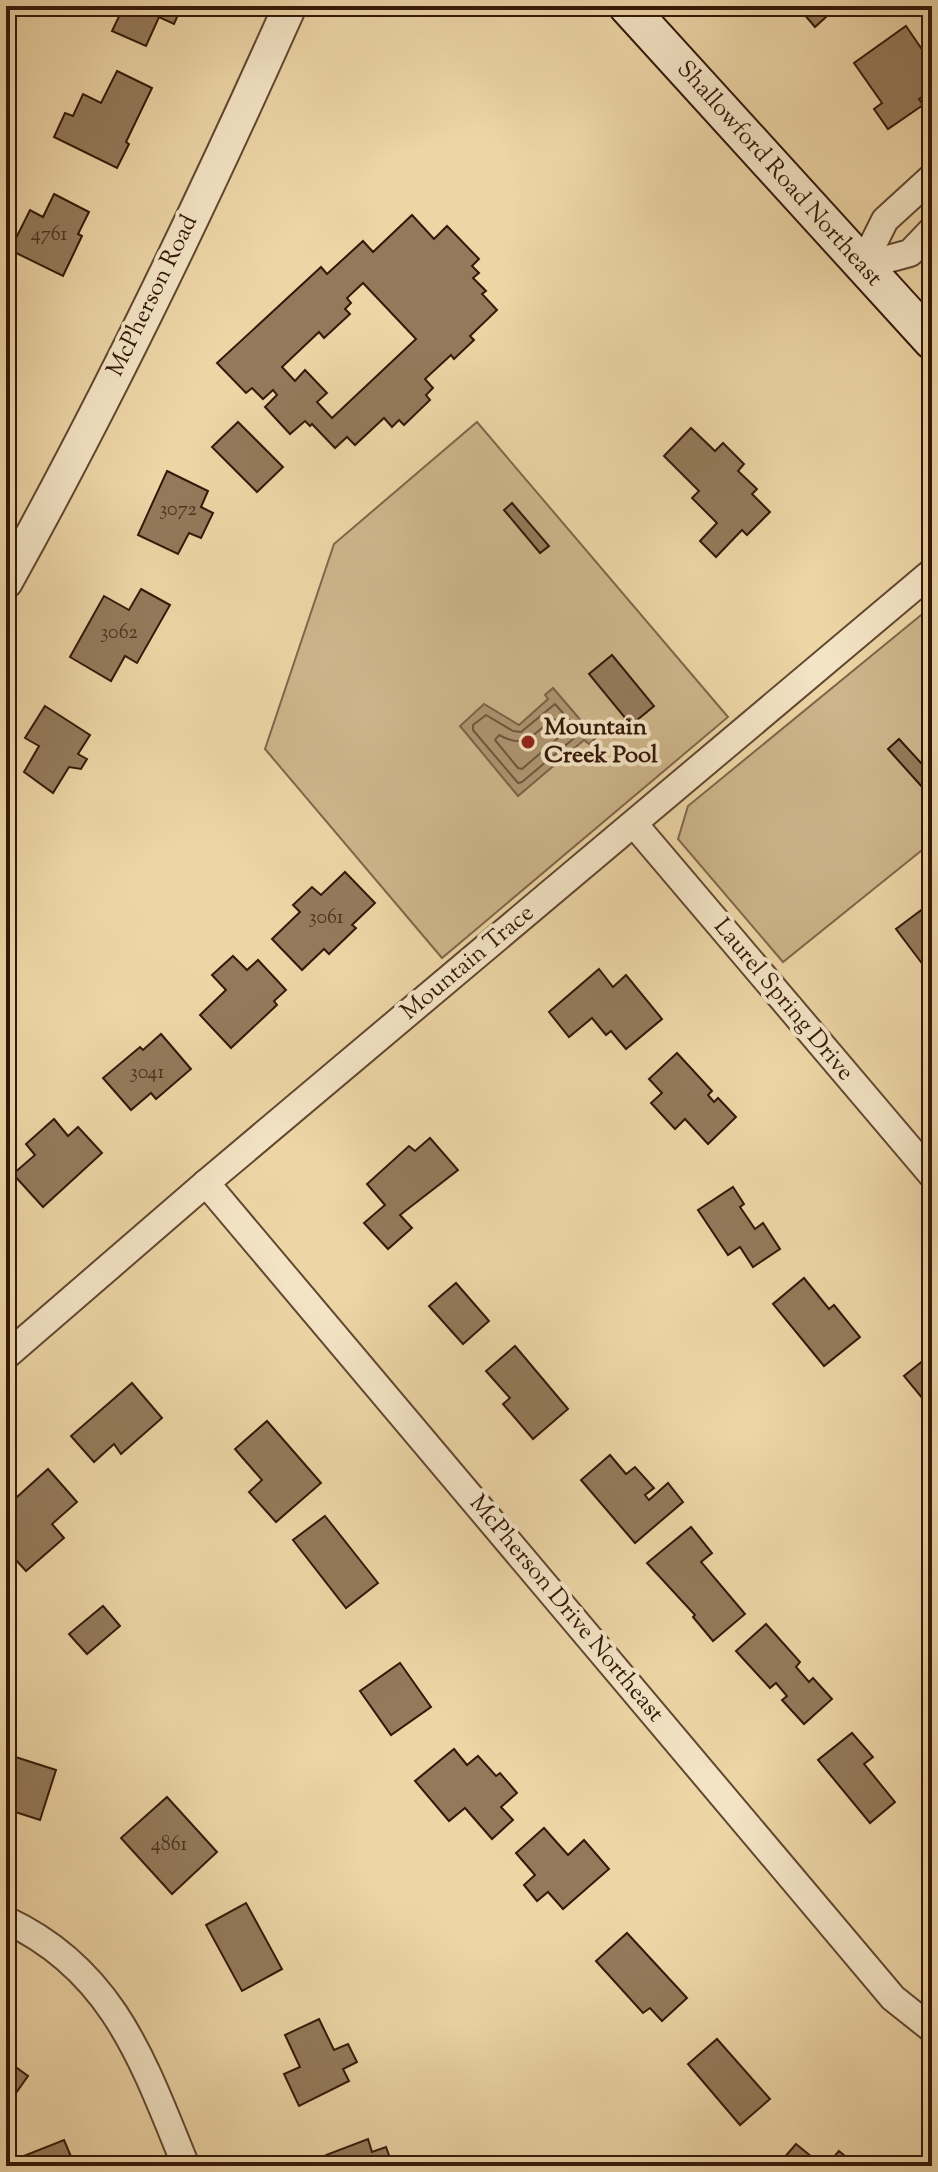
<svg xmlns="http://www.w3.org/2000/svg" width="938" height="2172" viewBox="0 0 938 2172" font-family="'Sorts Mill Goudy',serif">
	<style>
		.green { fill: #ceb58b; stroke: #81664a; stroke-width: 2 }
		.water { fill: #ae9571; stroke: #7d6347; stroke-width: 2 }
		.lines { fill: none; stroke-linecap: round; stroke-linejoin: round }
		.shore { stroke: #71563d; stroke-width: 2 }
		.building { fill: #947a5b; stroke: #341809; stroke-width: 2; fill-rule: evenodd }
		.minor-casing { stroke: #624730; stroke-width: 30 }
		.tertiary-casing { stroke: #624730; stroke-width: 36 }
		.secondary-casing { stroke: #341809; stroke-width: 40 }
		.minor { stroke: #f3e4c5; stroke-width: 26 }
		.tertiary { stroke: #f3e4c5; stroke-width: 32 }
		.secondary { stroke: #f3e4c5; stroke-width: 36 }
		.poi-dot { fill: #8f2418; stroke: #f3e4c5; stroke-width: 3 }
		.labels { text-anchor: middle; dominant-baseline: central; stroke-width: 8; stroke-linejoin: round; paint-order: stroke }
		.number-label { font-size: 20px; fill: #4c301e }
		.street-label { font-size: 24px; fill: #341809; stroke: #f3e4c5 }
		.poi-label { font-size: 24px; font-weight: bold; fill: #341809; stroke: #f3e4c5; text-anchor: start }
	</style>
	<rect width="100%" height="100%" fill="#edd5a6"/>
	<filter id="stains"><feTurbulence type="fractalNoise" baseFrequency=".0025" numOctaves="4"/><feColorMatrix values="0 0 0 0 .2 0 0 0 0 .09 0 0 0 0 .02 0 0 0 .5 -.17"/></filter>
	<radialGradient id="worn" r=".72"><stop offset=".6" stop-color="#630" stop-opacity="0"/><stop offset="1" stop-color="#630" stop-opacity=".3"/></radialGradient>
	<g class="green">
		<path d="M 477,422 L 728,717 L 442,958 L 265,749 L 334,544 Z"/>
		<path d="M 932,606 L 932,842 L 783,962 L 678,839 L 688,806 Z"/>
	</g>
	<path class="water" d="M 553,688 L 596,738 L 589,744 L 584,740 L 518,796 L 460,726 L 484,704 L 519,725 L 548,699 L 545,695 Z"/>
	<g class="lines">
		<g class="shore">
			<path d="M 555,704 L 578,730 L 579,734 L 522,782 L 518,783 L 473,730 L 473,725 L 486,715 L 513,731 L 521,732 Z"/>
			<path d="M 554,719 L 564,729 L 564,733 L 522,769 L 518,768 L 495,740 L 499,735 C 529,751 531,733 554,719 Z"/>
		</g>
	</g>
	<g class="building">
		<path d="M 124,6 L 182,6 L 174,24 L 159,17 L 146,46 L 112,31 Z"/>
		<path d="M 797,6 L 838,6 L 815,27 Z"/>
		<path d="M 906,26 L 932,64 L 932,90 L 919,99 L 923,105 L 888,129 L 874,109 L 882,103 L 854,63 Z"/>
		<path d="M 117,71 L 152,88 L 126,142 L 129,144 L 117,168 L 54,137 L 65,113 L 73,116 L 83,94 L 101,103 Z"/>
		<path d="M 54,194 L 89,212 L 78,234 L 82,236 L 63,276 L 10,250 L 30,210 L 43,217 Z"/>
		<path d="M 412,215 L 434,239 L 447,226 L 479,259 L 472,266 L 479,273 L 473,278 L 486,291 L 482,294 L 497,310 L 470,336 L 474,340 L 454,359 L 451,355 L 425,379 L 433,388 L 426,395 L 430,400 L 404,425 L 399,420 L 392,427 L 384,418 L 355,445 L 347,437 L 335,448 L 312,424 L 310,426 L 305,421 L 290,434 L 265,407 L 277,395 L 273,390 L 263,399 L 252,388 L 246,393 L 217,363 L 321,267 L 327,274 L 363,241 L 373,252 ZM 363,283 L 416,339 L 332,418 L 317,402 L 327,393 L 305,370 L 295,381 L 282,367 L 319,332 L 324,338 L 350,314 L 345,309 L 351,303 L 347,298 Z"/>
		<path d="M 238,422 L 283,467 L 257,492 L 212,447 Z"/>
		<path d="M 691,428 L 715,451 L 723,443 L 744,464 L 738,471 L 757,489 L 752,494 L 770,512 L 747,535 L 742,530 L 716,557 L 700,541 L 717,523 L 692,498 L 699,491 L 664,456 Z"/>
		<path d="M 167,471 L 208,491 L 201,507 L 213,513 L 201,538 L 189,533 L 178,554 L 138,535 Z"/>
		<path d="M 512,503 L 549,546 L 540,553 L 504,510 Z"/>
		<path d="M 141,589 L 170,605 L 137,663 L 125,656 L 111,681 L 70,657 L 104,596 L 129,610 Z"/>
		<path d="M 612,655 L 654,706 L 631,725 L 589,674 Z"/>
		<path d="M 45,706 L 90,735 L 78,754 L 87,759 L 81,769 L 69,767 L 53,793 L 24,772 L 39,746 L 25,738 Z"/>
		<path d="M 899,739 L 932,775 L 932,779 L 923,788 L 888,749 Z"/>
		<path d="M 345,872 L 375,903 L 352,925 L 356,928 L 329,954 L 324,949 L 302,970 L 272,939 L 300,912 L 293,905 L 312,887 L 321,895 Z"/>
		<path d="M 932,902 L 932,973 L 930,974 L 896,929 Z"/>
		<path d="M 233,956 L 247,970 L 258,960 L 286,990 L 274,1001 L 277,1005 L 231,1048 L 200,1015 L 226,990 L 212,975 Z"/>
		<path d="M 599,969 L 613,987 L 626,975 L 662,1019 L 626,1049 L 611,1031 L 606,1035 L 592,1018 L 569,1037 L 549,1012 Z"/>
		<path d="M 161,1034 L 191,1069 L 156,1099 L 151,1093 L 131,1110 L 103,1078 L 140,1047 L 143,1050 Z"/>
		<path d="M 677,1053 L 712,1091 L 708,1095 L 714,1102 L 718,1098 L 736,1117 L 708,1144 L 685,1119 L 675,1129 L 651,1103 L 662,1093 L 649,1079 Z"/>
		<path d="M 54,1119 L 68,1136 L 78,1127 L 102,1153 L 43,1207 L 13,1174 L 35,1155 L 26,1144 Z"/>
		<path d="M 430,1138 L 458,1170 L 400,1215 L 412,1228 L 388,1249 L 364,1223 L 385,1205 L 367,1184 L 409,1146 L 415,1151 Z"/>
		<path d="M 733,1187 L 744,1204 L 740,1207 L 755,1229 L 763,1223 L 780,1249 L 753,1267 L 740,1247 L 728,1255 L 698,1210 Z"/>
		<path d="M 804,1278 L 829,1309 L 834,1305 L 860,1337 L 824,1366 L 773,1304 Z"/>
		<path d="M 456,1283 L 489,1321 L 463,1344 L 429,1306 Z"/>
		<path d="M 515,1346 L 568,1409 L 533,1439 L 503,1404 L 510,1398 L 486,1371 Z"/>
		<path d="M 930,1355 L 932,1357 L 932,1410 L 904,1376 Z"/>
		<path d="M 132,1383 L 162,1418 L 121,1454 L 114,1444 L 94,1462 L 71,1436 Z"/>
		<path d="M 267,1421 L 321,1483 L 276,1522 L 249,1492 L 262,1480 L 235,1449 Z"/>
		<path d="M 610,1455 L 626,1474 L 635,1467 L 654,1488 L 645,1495 L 649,1500 L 668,1483 L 683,1502 L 635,1543 L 581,1480 Z"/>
		<path d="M 48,1469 L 77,1502 L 52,1524 L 64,1538 L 26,1571 L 6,1549 L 6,1507 Z"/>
		<path d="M 325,1516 L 378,1583 L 346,1608 L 293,1540 Z"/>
		<path d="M 691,1527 L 712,1553 L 701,1562 L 745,1614 L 713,1641 L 693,1617 L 695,1615 L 647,1563 Z"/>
		<path d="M 103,1606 L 120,1626 L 87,1654 L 69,1634 Z"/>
		<path d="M 766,1624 L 800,1662 L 796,1667 L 809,1682 L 813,1678 L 832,1699 L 804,1724 L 782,1700 L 787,1696 L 776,1683 L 770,1688 L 736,1651 Z"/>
		<path d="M 400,1663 L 431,1707 L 391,1735 L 360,1691 Z"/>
		<path d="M 852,1733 L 873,1757 L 864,1764 L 895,1802 L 870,1823 L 818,1760 Z"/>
		<path d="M 454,1749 L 467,1765 L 478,1756 L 496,1776 L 500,1773 L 517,1793 L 501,1807 L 513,1820 L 492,1839 L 465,1808 L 449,1821 L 415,1781 Z"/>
		<path d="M 6,1754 L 56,1770 L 40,1820 L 6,1809 Z"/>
		<path d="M 167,1797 L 217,1852 L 172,1894 L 121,1838 Z"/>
		<path d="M 544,1828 L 568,1855 L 584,1840 L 609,1869 L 563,1909 L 548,1892 L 537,1901 L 524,1885 L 535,1875 L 516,1853 Z"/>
		<path d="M 246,1903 L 282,1969 L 242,1991 L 206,1925 Z"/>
		<path d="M 627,1933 L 687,1998 L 662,2021 L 650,2008 L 643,2013 L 596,1961 Z"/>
		<path d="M 319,2019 L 334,2050 L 348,2044 L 357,2062 L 343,2069 L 349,2081 L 299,2106 L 284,2074 L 300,2067 L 285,2035 Z"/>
		<path d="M 717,2039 L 770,2099 L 740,2125 L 688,2064 Z"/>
		<path d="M 6,2060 L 28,2076 L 6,2107 Z"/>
		<path d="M 368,2139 L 372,2152 L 386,2147 L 393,2166 L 330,2166 L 326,2155 Z"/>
		<path d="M 64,2140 L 75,2166 L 24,2166 L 21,2157 Z"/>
		<path d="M 796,2144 L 823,2166 L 777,2166 Z"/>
		<path d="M 839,2151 L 857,2166 L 826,2166 Z"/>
	</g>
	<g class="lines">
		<defs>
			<g id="minor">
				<path d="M 862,266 L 885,220 L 932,177"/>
				<path d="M 862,266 L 910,253 L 932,230"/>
				<path d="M 634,824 L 932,1175"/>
				<path d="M 206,1183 L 893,1998 L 932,2029"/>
				<path d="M 6,1356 L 206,1183 L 932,572"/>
				<path d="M 6,1920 C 114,1970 144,2064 186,2166"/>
			</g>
			<path id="tertiary" d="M 6,582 C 110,395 203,201 290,6"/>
			<path id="secondary" d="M 627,6 L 932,341"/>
		</defs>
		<use href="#minor" class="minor-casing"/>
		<use href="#tertiary" class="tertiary-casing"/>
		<use href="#secondary" class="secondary-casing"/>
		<use href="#minor" class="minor"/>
		<use href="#tertiary" class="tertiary"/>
		<use href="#secondary" class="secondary"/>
	</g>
	<circle class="poi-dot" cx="528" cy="742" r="8"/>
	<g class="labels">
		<g class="number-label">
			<text x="49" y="235">4761</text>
			<text x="178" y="510">3072</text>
			<text x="119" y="633">3062</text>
			<text x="326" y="918">3061</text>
			<text x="147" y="1073">3041</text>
			<text x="169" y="1845">4861</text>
		</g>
		<g class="street-label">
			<text transform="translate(779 174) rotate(48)">Shallowford Road Northeast</text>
			<text transform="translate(153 296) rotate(-64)">McPherson Road</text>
			<text transform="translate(468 963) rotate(-40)">Mountain Trace</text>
			<text transform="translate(783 1000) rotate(50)">Laurel Spring Drive</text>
			<text transform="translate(566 1609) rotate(50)">McPherson Drive Northeast</text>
		</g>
		<g class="poi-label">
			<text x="544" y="728">Mountain<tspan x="544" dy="28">Creek Pool</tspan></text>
		</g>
	</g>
	<rect width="938" height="2172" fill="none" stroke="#edd5a6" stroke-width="32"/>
	<rect x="8" y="8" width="922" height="2156" fill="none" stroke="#341809" stroke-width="4"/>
	<rect x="16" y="16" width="906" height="2140" fill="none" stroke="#341809" stroke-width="2"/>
	<rect width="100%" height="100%" filter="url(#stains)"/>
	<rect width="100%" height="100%" fill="url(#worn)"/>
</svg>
